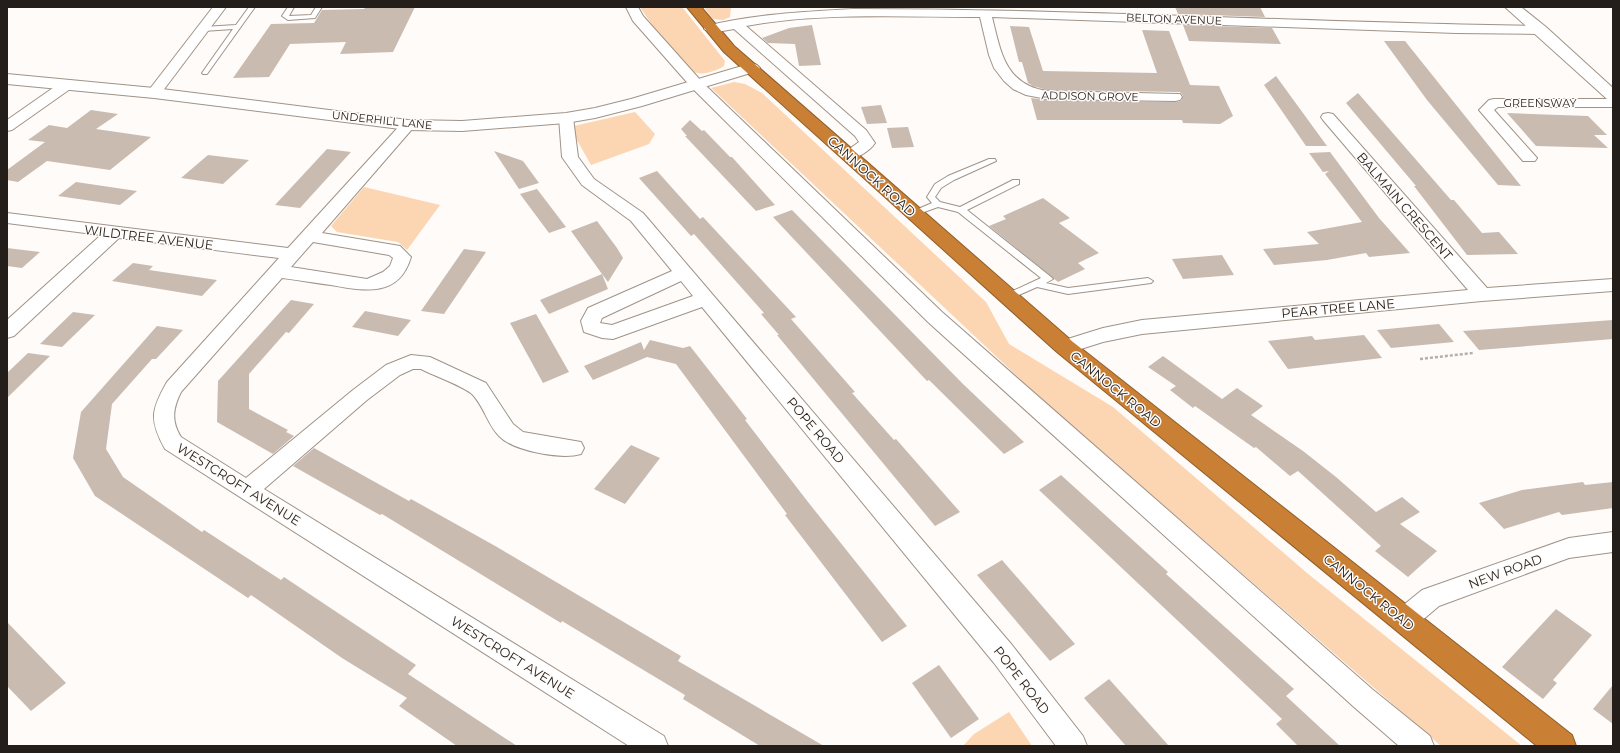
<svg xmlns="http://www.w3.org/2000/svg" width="1620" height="753" viewBox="0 0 1620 753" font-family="Montserrat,sans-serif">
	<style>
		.green { fill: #fcd5b2 }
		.building { fill: #c9bbb0 }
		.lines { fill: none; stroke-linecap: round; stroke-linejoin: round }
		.lane-casing { stroke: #a09387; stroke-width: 2 }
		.street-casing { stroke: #a09387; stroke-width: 2 }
		.secondary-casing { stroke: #a09387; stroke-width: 2 }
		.highway-casing { stroke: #8f5e2b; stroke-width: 2 }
		.path { stroke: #b3afad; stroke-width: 2.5; stroke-dasharray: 3 2; stroke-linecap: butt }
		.lane { fill: #fff; fill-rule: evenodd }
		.street { fill: #fff; fill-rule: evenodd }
		.secondary { fill: #fff; fill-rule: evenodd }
		.highway { fill: #c98034; fill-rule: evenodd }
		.labels { text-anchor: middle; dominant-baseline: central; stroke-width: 3; stroke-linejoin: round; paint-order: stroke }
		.far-street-label { font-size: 11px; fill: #231e1a; stroke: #fefbf9 }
		.street-label { font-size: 13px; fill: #231e1a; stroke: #fefbf9 }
	</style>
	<rect width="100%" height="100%" fill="#fefbf9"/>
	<g class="green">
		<path d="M 640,7 L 682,7 L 725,61 L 724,66 C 716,71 703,76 694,72 C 680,67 649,21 640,7 Z"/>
		<path d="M 704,7 L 731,7 L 730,17 L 723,20 L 713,19 Z"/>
		<path d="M 734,82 L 745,84 L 762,93 L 986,302 L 1009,344 L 1113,407 L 1307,573 L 1522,746 L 1441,746 L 1050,407 L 711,88 Z"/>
		<path d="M 635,112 L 655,134 L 649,144 L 591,165 L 573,133 L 574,126 Z"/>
		<path d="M 364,187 L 440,205 L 407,250 L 398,242 L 337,232 L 331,226 Z"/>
		<path d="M 1009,712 L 1032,746 L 963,746 L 974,734 Z"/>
	</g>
	<g class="building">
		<path d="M 366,7 L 415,7 L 393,52 L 340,54 L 346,42 L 290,44 L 269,77 L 233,78 L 271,24 L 314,23 L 322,10 L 364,9 Z"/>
		<path d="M 1175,7 L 1260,7 L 1265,17 L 1178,14 Z"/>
		<path d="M 812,25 L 821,65 L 799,66 L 795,44 L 768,43 L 762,38 L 789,28 Z"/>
		<path d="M 1183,25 L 1272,28 L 1281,44 L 1189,41 Z"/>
		<path d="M 1010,26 L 1029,27 L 1043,71 L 1157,73 L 1142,30 L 1169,31 L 1190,85 L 1219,86 L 1233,116 L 1220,124 L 1183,123 L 1182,120 L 1037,120 L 1031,98 L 1047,100 L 1175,102 L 1181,101 L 1183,96 L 1180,92 L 1047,90 L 1033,86 L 1028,83 L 1022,62 L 1019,62 Z"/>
		<path d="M 1384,41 L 1405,41 L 1521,186 L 1498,185 L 1427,100 Z"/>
		<path d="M 1276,76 L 1327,146 L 1306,146 L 1264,85 Z"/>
		<path d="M 1358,93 L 1451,200 L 1454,200 L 1482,233 L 1499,232 L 1518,254 L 1467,255 L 1414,186 L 1416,186 L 1346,103 Z"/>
		<path d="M 881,105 L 887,123 L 867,124 L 861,107 Z"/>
		<path d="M 91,110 L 118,114 L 96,129 L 151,137 L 110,170 L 47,161 L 18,182 L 7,180 L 7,170 L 45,142 L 28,140 L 49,125 L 67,128 Z"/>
		<path d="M 1507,113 L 1588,116 L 1607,135 L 1594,135 L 1608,148 L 1536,146 Z"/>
		<path d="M 690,120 L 702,131 L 704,130 L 730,157 L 732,157 L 775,205 L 756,211 L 685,136 L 687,136 L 681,129 Z"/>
		<path d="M 908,127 L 914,147 L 892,148 L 887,128 Z"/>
		<path d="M 327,149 L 351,152 L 300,208 L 275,205 Z"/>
		<path d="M 494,151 L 523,161 L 539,183 L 519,189 Z"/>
		<path d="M 1330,152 L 1379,218 L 1410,253 L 1369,257 L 1366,253 L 1327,260 L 1274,265 L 1263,249 L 1319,244 L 1307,232 L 1362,222 L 1325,174 L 1329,171 L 1323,172 L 1309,153 Z"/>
		<path d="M 208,155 L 249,160 L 223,184 L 181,178 Z"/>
		<path d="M 657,171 L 700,219 L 703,217 L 796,317 L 791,319 L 855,392 L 852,393 L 894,440 L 896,439 L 960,512 L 935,526 L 777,335 L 779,335 L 761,314 L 764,313 L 694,234 L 691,236 L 639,178 Z"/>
		<path d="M 76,182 L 137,191 L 120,205 L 58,196 Z"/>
		<path d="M 537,189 L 566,227 L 549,233 L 520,194 Z"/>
		<path d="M 1043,198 L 1070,218 L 1059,223 L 1099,253 L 1078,263 L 1085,269 L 1058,282 L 989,226 L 1006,219 L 1003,216 Z"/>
		<path d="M 792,210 L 963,384 L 1024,442 L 1004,454 L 929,380 L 927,381 L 773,217 Z"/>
		<path d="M 597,221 L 617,248 L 623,258 L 608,282 L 602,274 L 608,289 L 549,314 L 540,300 L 602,274 L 571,231 Z"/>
		<path d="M 7,248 L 40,252 L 22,268 L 7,266 Z"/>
		<path d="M 464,249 L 486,252 L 444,314 L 421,311 Z"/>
		<path d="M 1222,255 L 1234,275 L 1183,279 L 1172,259 Z"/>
		<path d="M 133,263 L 153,266 L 149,270 L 217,280 L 202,296 L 112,281 Z"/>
		<path d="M 291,300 L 314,304 L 289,333 L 286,332 L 249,374 L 249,409 L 288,430 L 286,432 L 294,436 L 273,454 L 217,422 L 218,381 Z"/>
		<path d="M 365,311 L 411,320 L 398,336 L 352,327 Z"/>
		<path d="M 73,312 L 95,315 L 62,347 L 40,344 Z"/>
		<path d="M 536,314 L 569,372 L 543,383 L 510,323 Z"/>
		<path d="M 1613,320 L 1613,339 L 1479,350 L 1463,331 Z"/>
		<path d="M 1439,324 L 1454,342 L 1391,348 L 1377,330 Z"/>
		<path d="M 157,326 L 183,330 L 156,359 L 152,359 L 112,404 L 106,449 L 123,477 L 202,532 L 204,530 L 281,580 L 284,577 L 416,665 L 408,674 L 517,746 L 457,746 L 399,706 L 407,698 L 342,658 L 251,595 L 248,598 L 95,496 L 73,458 L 81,412 Z"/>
		<path d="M 1364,335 L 1382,358 L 1288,369 L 1268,341 L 1312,336 L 1315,340 Z"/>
		<path d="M 650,340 L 683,348 L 690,346 L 747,419 L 745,420 L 808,502 L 907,626 L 882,642 L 785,515 L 787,514 L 676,364 L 647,357 L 593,380 L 584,366 L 641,342 L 644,350 Z"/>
		<path d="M 28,353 L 50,356 L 7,398 L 7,373 Z"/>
		<path d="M 1163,356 L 1222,399 L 1237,388 L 1263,406 L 1251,415 L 1303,451 L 1336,477 L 1376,512 L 1402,497 L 1420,512 L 1400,524 L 1437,551 L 1408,577 L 1375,551 L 1381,546 L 1298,471 L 1290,476 L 1256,447 L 1254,448 L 1195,406 L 1193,408 L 1170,390 L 1176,386 L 1148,367 Z"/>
		<path d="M 631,445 L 660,458 L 625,504 L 594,489 Z"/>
		<path d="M 314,448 L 409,501 L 411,499 L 497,547 L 681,656 L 678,661 L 824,746 L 760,746 L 683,699 L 685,695 L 562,621 L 561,623 L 382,514 L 380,515 L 293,466 Z"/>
		<path d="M 1061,475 L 1168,572 L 1166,574 L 1294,689 L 1286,696 L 1340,746 L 1298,746 L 1276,724 L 1282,719 L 1039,490 Z"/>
		<path d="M 1583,482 L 1585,485 L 1613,482 L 1613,508 L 1562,515 L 1559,512 L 1504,529 L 1479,503 L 1522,490 Z"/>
		<path d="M 1002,560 L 1075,644 L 1050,661 L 977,575 Z"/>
		<path d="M 1556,609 L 1592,635 L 1553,680 L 1557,683 L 1543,699 L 1502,667 Z"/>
		<path d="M 7,622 L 66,683 L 31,711 L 7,686 Z"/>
		<path d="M 939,665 L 979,719 L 951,738 L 912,683 Z"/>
		<path d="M 1109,679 L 1169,746 L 1126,746 L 1084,698 Z"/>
		<path d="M 1613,685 L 1613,724 L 1593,709 Z"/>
	</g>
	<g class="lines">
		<defs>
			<g id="lane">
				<path d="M 249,7 L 255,7 L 207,74 L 203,74 L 202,73 L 233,29 L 203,31 L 200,29 L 203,27 L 236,25 Z"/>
				<path d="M 288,7 L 294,7 L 289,16 L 311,15 L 316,7 L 322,7 L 315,18 L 288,20 L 282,16 Z"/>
				<path d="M 989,159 L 995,159 L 996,161 L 954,180 L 941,188 L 935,197 L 940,202 L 960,207 L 1013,180 L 1019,180 L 1019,184 L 967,210 L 1051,277 L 1053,279 L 1046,283 L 1068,288 L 1148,278 L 1153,281 L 1151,283 L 1068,294 L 1037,287 L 1010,299 L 1004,299 L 1002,297 L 1004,295 L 1041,278 L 958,212 L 938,207 L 913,216 L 909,213 L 932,203 L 927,197 L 935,184 L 948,176 Z"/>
			</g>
			<g id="street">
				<path d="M 213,7 L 226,7 L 159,96 L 149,96 L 147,93 L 149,90 Z"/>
				<path d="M 626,7 L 638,7 L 643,16 L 702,82 L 942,312 L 1372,689 L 1430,736 L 1434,746 L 1399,746 L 1354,707 L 928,322 L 692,88 L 633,21 Z"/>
				<path d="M 853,9 C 1083,9 1312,23 1541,26 L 1548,30 L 1541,34 L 1456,33 L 992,17 C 1001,53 1005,84 1047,91 L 1180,94 L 1182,97 L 1180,100 L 1175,101 L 1047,99 L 1026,95 L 1013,89 L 1004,81 L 994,68 L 989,55 L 980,17 C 904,17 820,12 746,26 L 866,130 L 875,143 C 869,152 854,161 844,158 L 841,155 L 859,142 L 855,136 L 734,29 L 711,33 L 704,29 L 706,26 C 754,14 803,12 853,9 Z"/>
				<path d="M 68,80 L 73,81 L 75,84 L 73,87 L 12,130 L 7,131 L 7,120 L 63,81 Z"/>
				<path d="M 1494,99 L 1613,99 L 1613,107 L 1498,107 L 1494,110 L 1537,158 L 1535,161 L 1523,161 L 1479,110 L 1489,100 Z"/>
				<path d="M 1328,113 L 1333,114 L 1487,288 L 1613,279 L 1613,291 L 1482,301 L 1142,334 L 1103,342 L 1065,354 L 1058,352 L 1055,347 L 1058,342 L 1103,328 L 1142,320 L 1468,290 L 1323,120 L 1321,117 L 1323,114 Z"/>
				<path d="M 566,114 L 571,115 L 573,118 L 578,157 L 594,179 L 643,213 L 1012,645 L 1083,736 L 1087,746 L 1056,746 L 994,663 L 702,307 L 613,339 L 602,338 L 584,332 L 581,321 L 588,308 L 672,271 L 631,221 L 582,185 L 562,157 L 559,118 L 561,115 ZM 681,281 L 693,296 L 612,325 L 600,323 L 602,318 Z"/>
				<path d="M 408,121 L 413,122 L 415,125 L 413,128 L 322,233 L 400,246 L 411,257 C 399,298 364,291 331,285 C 315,283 298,280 282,278 L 181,392 C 173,408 171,421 181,437 L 246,478 L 353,390 L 386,365 L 411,355 L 430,357 L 486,383 L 513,424 L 523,432 L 581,442 L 584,448 L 581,454 C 562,460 513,451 499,436 C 488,425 484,407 473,395 C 466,387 432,375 421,369 L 413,369 L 400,375 L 367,400 L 264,489 L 664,736 L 668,746 L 629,746 L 165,449 C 149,420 151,410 167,382 L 279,258 L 119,238 L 14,336 L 7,338 L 7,320 L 101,235 L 7,223 L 7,213 L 288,248 L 403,122 ZM 313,242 L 389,255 L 393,258 L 390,266 L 383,272 L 367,279 L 291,267 Z"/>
				<path d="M 1613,532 L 1613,552 L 1569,558 L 1439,606 L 1413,628 L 1404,632 L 1395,628 L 1392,620 L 1395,612 L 1422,590 L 1569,538 Z"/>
			</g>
			<g id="secondary">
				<path d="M 1505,7 L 1521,7 L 1546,27 L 1613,88 L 1613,101 L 1607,99 Z"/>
				<path d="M 752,63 L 757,65 L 760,68 L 757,71 L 642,106 L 595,118 L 566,123 L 462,131 L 408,130 L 154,98 L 7,84 L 7,74 L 154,88 L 408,120 L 462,121 L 566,113 L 595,108 L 631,99 Z"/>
			</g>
			<path id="highway" d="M 687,7 L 701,7 L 734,46 L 1073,342 L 1572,735 L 1576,746 L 1537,746 L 1057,352 L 724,52 Z"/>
		</defs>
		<use href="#lane" class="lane-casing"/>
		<use href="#street" class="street-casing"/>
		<use href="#secondary" class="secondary-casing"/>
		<use href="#highway" class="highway-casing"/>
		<path class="path" d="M 1420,359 L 1473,353"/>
		<use href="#lane" class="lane"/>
		<use href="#street" class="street"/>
		<use href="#secondary" class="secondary"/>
		<use href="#highway" class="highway"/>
	</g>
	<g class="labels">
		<g class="far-street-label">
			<text transform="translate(1174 19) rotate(2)">BELTON AVENUE</text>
			<text transform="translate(1090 96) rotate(1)">ADDISON GROVE</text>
			<text x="1540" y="103">GREENSWAY</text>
			<text transform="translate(382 120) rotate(6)">UNDERHILL LANE</text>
		</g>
		<g class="street-label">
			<text transform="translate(872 176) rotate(42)">CANNOCK ROAD</text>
			<text transform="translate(1405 206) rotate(49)">BALMAIN CRESCENT</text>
			<text transform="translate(149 237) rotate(7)">WILDTREE AVENUE</text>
			<text transform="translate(1338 308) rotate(-5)">PEAR TREE LANE</text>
			<text transform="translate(1116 389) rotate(39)">CANNOCK ROAD</text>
			<text transform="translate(816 430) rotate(50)">POPE ROAD</text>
			<text transform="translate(239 484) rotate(32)">WESTCROFT AVENUE</text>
			<text transform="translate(1505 571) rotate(-20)">NEW ROAD</text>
			<text transform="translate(1369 592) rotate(39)">CANNOCK ROAD</text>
			<text transform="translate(513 657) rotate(32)">WESTCROFT AVENUE</text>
			<text transform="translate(1022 680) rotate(52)">POPE ROAD</text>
		</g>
	</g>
	<rect width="1620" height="753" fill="none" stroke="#231e1a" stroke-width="16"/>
</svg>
